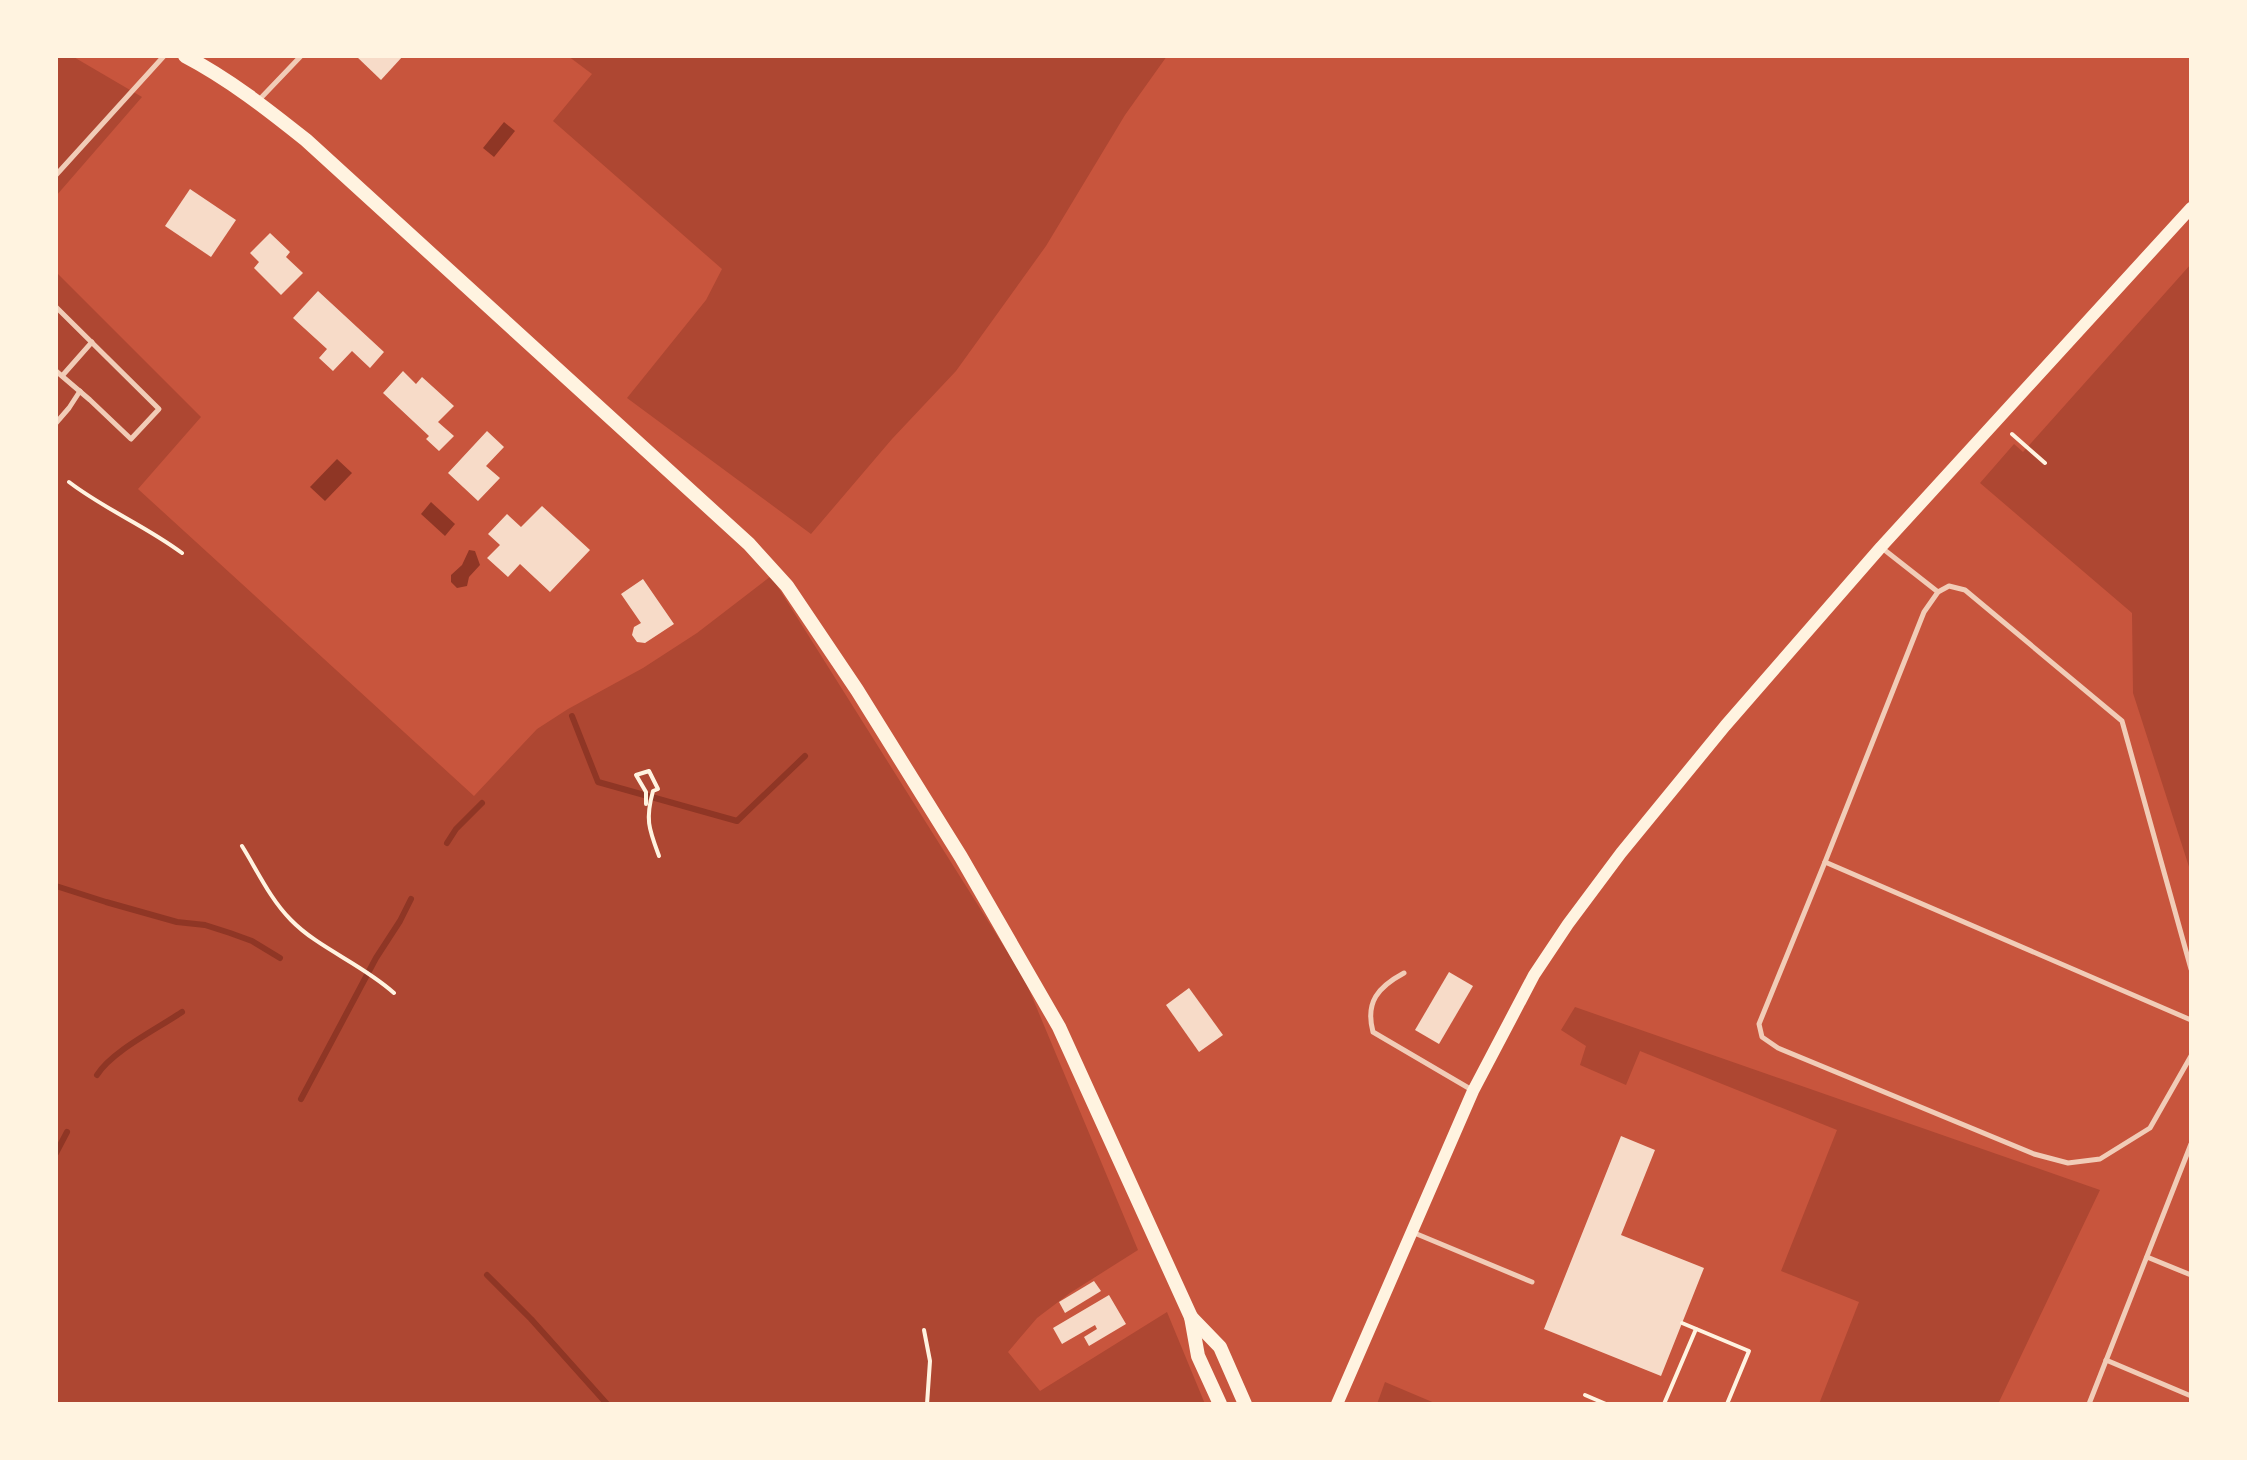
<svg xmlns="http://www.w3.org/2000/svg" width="2247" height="1460" viewBox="0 0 2247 1460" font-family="Rubik,sans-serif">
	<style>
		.green { fill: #ae4732 }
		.water { fill: #8f3625 }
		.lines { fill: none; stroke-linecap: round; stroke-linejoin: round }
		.stream { stroke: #8f3625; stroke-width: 6 }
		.building { fill: #f7dbc8 }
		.path { stroke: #fff3e0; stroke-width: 4 }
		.service { stroke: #f1ccb7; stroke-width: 5 }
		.secondary { stroke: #fff3e0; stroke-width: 12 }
		.primary { stroke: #fff3e0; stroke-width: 14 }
	</style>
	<rect width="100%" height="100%" fill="#c8553d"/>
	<g class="green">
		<path d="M 56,56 L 72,56 L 142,97 L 56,196 Z"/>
		<path d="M 568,56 L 1167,56 L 1125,115 L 1046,246 L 956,371 L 892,439 L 811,534 L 627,398 L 706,300 L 722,269 L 553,121 L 592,74 Z"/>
		<path d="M 2191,264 L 2191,873 L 2133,693 L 2132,613 L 1980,483 L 2014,444 L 2023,452 Z"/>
		<path d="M 56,272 L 201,417 L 138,489 L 474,796 L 537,729 L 568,709 L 643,668 L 697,633 L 771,576 L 1025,980 L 1138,1250 L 1070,1293 L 1037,1318 L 1008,1352 L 1040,1391 L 1167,1312 L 1205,1404 L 56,1404 Z"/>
		<path d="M 1575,1007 L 2100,1190 L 1998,1404 L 1819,1404 L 1859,1302 L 1781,1271 L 1837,1130 L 1640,1051 L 1626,1085 L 1580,1065 L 1586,1046 L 1561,1030 Z"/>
		<path d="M 1385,1382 L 1437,1404 L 1377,1404 Z"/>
	</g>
	<g class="water">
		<path d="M 504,122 L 515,131 L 494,157 L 483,148 Z"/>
		<path d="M 337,459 L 352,473 L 325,501 L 310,487 Z"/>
		<path d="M 431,502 L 455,524 L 445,536 L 421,514 Z"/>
		<path d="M 469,550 L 475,551 L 480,565 L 469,577 L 467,586 L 457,588 L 451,582 L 451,575 L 462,565 Z"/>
	</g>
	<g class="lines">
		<g class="stream">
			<path d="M 572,716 L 598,782 L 737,821 L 805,756"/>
			<path d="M 447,843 L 456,829 L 482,803"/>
			<path d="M 56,886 L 106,902 L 177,922 L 205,925 L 230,933 L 252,941 L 280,958"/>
			<path d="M 97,1075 C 112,1051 157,1029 182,1012"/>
			<path d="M 301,1099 L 376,958 L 400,921 L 411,899"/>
			<path d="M 56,1153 L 67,1132"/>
			<path d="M 487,1275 L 531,1319 L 607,1404"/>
		</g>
	</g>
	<g class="building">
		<path d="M 356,56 L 403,56 L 381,80 Z"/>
		<path d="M 190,189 L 236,220 L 211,257 L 165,226 Z"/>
		<path d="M 270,233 L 290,252 L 286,257 L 303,273 L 281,295 L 254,268 L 259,262 L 250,253 Z"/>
		<path d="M 318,291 L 384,352 L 370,368 L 352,351 L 333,371 L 319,358 L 327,349 L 293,318 Z"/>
		<path d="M 403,371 L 416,384 L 422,377 L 454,406 L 438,422 L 454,436 L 439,451 L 426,439 L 429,436 L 383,393 Z"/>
		<path d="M 487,431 L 504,447 L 486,466 L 500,478 L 478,501 L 448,473 Z"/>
		<path d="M 542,506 L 590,550 L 550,592 L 520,564 L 508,577 L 487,558 L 500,545 L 488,534 L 507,514 L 521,527 Z"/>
		<path d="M 643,579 L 674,624 L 645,643 L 637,642 L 632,635 L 634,627 L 641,623 L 621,594 Z"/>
		<path d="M 1449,972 L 1473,986 L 1439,1044 L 1415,1030 Z"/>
		<path d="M 1189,988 L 1223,1035 L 1199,1052 L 1166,1005 Z"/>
		<path d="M 1621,1136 L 1655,1150 L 1621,1235 L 1704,1268 L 1661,1376 L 1544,1329 Z"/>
		<path d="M 1094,1281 L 1101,1291 L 1065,1313 L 1059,1302 Z"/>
		<path d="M 1109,1295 L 1126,1324 L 1089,1346 L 1084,1337 L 1097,1329 L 1095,1325 L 1062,1344 L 1053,1328 Z"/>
	</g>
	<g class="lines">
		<g class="path">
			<path d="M 2012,434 L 2045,463"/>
			<path d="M 69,482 C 104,509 146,526 182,553"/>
			<path d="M 646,804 L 646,792 L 636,775 L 649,771 L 658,789 L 653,791 C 645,820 649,829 659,856"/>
			<path d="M 242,846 C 257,870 270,899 291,920 C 318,948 362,964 394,993"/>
			<path d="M 1682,1323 L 1749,1351 L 1727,1404"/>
			<path d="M 924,1330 L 930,1361 L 927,1404"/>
			<path d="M 1585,1395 L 1606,1404"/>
			<path d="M 1664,1404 L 1696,1329"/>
		</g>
		<g class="service">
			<path d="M 258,101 L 301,56"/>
			<path d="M 56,175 L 164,56"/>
			<path d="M 56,307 L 159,409 L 131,439 L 90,400 L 56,371"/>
			<path d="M 62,376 L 92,342"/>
			<path d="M 56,423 L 69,408 L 80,391"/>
			<path d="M 1882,548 L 1938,592"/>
			<path d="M 1825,862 L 1759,1024 L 1762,1037 L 1778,1048 L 2034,1154 L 2068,1163 L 2100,1159 L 2150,1128 L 2191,1056"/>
			<path d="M 2191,969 L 2122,721 L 1965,590 L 1949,586 L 1938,592 L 1924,612 L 1825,862 L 2191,1020"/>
			<path d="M 1404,973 C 1378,987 1365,1002 1373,1032 L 1472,1090"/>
			<path d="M 1412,1232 L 1532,1282"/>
			<path d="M 2147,1257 L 2191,1275"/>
			<path d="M 2106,1360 L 2191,1396"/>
			<path d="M 2089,1404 L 2191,1144"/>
		</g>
		<path class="secondary" d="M 1337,1404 L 1473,1091 L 1534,975 L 1568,924 L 1621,853 L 1725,726 L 1881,547 L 2191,208"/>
		<g class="primary">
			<path d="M 185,56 C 229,79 267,109 306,140 L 749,544 L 787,586 L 857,690 L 961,857 L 1059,1027 L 1191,1317 L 1198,1356 L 1220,1404"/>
			<path d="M 1191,1317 L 1220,1347 L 1245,1404"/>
		</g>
	</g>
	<rect width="2247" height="1460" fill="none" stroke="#fff3e0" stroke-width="116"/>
</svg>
